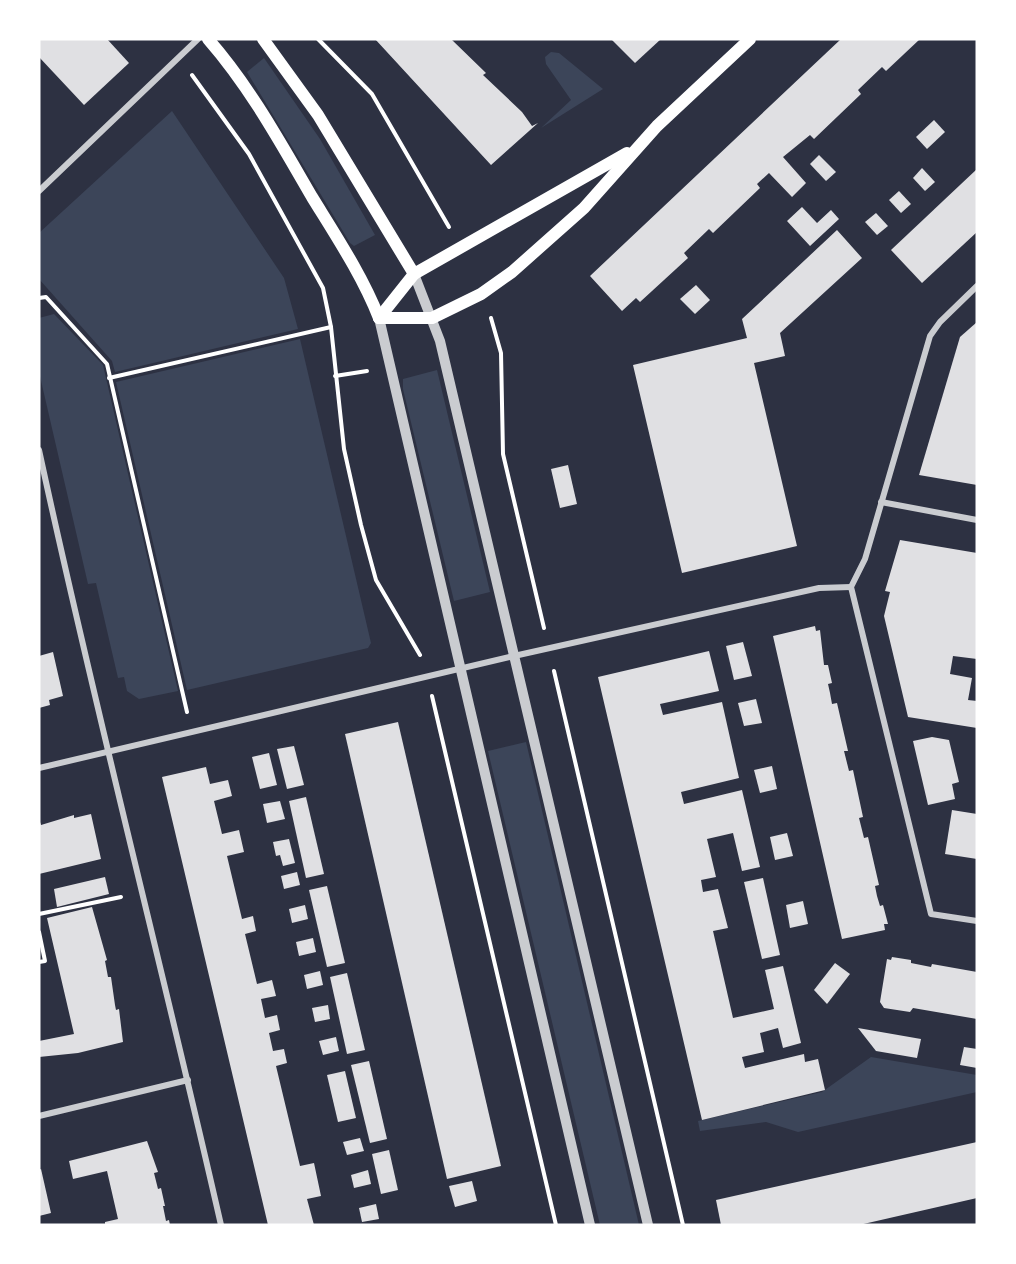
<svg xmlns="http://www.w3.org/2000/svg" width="1016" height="1264" viewBox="0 0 1016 1264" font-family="'Crimson Pro',serif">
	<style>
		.green { fill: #3c4559 }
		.building { fill: #e0e0e3 }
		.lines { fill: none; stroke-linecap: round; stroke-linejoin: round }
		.path { stroke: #fff; stroke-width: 4 }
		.minor { stroke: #caccd0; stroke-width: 6 }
		.tertiary { stroke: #caccd0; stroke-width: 10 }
		.secondary { stroke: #fff; stroke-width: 12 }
	</style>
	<rect width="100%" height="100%" fill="#2d3142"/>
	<g class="green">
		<path d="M 551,52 L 559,53 L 603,89 L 541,128 L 571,100 L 546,64 L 545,57 Z"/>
		<path d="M 264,58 L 320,139 L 375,235 L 354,246 L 350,243 L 247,72 Z"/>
		<path d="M 172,111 L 284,278 L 298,329 L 115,372 L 112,361 L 39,279 L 39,233 Z"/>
		<path d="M 54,314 L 103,365 L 178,691 L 139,699 L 127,691 L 124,677 L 118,678 L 96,583 L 88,584 L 39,372 L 39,318 Z"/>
		<path d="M 300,339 L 371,643 L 368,648 L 187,690 L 116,382 Z"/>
		<path d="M 437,370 L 490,592 L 454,601 L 403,389 L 403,379 Z"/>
		<path d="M 526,742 L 639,1225 L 600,1225 L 488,751 Z"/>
		<path d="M 871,1057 L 977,1075 L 977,1092 L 798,1132 L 766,1122 L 700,1131 L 698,1121 L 822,1092 Z"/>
	</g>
	<g class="building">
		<path d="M 39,39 L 107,39 L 129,63 L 84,105 L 39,57 Z"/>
		<path d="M 375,39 L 451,39 L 486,73 L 483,75 L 522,112 L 532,126 L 538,123 L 491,165 Z"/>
		<path d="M 611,39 L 661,39 L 635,63 Z"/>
		<path d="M 841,39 L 920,39 L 886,71 L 882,67 L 858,90 L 861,94 L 814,139 L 810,135 L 783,157 L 806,183 L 792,197 L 769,173 L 757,184 L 760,188 L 713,233 L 709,229 L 684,253 L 688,258 L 640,302 L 636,298 L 622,311 L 590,276 Z"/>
		<path d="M 934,120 L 945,132 L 927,149 L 916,137 Z"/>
		<path d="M 819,155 L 836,172 L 826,181 L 810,164 Z"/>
		<path d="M 922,168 L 935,182 L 925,191 L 913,178 Z"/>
		<path d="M 977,169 L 977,232 L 922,283 L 891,250 Z"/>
		<path d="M 899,191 L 911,204 L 901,213 L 889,200 Z"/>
		<path d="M 802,207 L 817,223 L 831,210 L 839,219 L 810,246 L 787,221 Z"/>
		<path d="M 876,213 L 888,226 L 877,235 L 865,222 Z"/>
		<path d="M 837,230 L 862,258 L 780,333 L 785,356 L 754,363 L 797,546 L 682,573 L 633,365 L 747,338 L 742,319 Z"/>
		<path d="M 696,285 L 710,300 L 695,314 L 680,299 Z"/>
		<path d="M 977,322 L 977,485 L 919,475 L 960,337 Z"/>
		<path d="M 568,465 L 577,504 L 560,508 L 551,469 Z"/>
		<path d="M 900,540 L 977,553 L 977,659 L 953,656 L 950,674 L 972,678 L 968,700 L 977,701 L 977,728 L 908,717 L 884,616 L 890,592 L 885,591 Z"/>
		<path d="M 815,626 L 816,631 L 820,630 L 824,665 L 828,665 L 832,683 L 828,684 L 830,693 L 832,704 L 837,703 L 848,751 L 844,751 L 849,771 L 853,770 L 863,817 L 859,818 L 864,838 L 868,837 L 879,885 L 875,886 L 877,896 L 880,906 L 883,905 L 888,924 L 884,924 L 885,930 L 842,939 L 773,636 Z"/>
		<path d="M 743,642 L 752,676 L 734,680 L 726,646 Z"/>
		<path d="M 709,651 L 719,691 L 660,704 L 663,715 L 722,702 L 739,778 L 681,792 L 684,804 L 742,790 L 760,867 L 742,871 L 733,833 L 707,839 L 716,877 L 701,880 L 703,892 L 718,889 L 728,928 L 713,931 L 733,1018 L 774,1009 L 765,970 L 783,966 L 801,1043 L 783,1048 L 778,1028 L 760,1033 L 764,1052 L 742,1057 L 745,1068 L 804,1054 L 805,1062 L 818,1059 L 825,1090 L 702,1120 L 598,677 Z"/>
		<path d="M 53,652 L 63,696 L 49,700 L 50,705 L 39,708 L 39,656 Z"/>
		<path d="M 756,699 L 762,723 L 744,726 L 738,703 Z"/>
		<path d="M 398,722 L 501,1166 L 447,1179 L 345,734 Z"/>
		<path d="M 932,737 L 949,740 L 959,782 L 952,784 L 955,799 L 928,805 L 913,741 Z"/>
		<path d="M 294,746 L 304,785 L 287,789 L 277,749 Z"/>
		<path d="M 269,753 L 277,785 L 260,789 L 252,757 Z"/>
		<path d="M 772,766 L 777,789 L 760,793 L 754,770 Z"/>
		<path d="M 206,767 L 210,784 L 228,780 L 232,796 L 214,801 L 222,834 L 239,830 L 244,852 L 227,856 L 242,919 L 253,916 L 256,931 L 245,934 L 257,984 L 272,980 L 276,996 L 261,999 L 265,1018 L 277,1015 L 280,1030 L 269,1033 L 273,1051 L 284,1049 L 287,1063 L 276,1066 L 300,1166 L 314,1163 L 321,1196 L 307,1199 L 314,1225 L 268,1225 L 162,777 Z"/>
		<path d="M 306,797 L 324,874 L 306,878 L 289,801 Z"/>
		<path d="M 280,801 L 285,819 L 267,823 L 263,804 Z"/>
		<path d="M 952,810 L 977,814 L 977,859 L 945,854 Z"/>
		<path d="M 91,814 L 101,859 L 39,874 L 39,819 L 41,825 L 74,815 L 74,818 Z"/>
		<path d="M 787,833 L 793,856 L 775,860 L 770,837 Z"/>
		<path d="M 289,839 L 295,863 L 283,866 L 280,855 L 276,856 L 273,842 Z"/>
		<path d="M 297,872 L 300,885 L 284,889 L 281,876 Z"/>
		<path d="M 105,877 L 109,894 L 57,907 L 54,889 Z"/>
		<path d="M 763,878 L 780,955 L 762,959 L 744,882 Z"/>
		<path d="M 327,886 L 345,963 L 327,967 L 309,890 Z"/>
		<path d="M 803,901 L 808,924 L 790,928 L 786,905 Z"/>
		<path d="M 305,905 L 308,919 L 292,923 L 289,909 Z"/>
		<path d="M 92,907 L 107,960 L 105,961 L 108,977 L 111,977 L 115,1005 L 116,1010 L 119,1009 L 123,1042 L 78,1053 L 39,1057 L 39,1041 L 74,1034 L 47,918 Z"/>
		<path d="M 313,938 L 316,952 L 299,956 L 296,942 Z"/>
		<path d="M 892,957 L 911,960 L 911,963 L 931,967 L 932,964 L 977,972 L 977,1019 L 913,1008 L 910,1012 L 884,1008 L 880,1002 L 887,959 L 891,960 Z"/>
		<path d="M 835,963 L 850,974 L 827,1004 L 814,990 Z"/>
		<path d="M 320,971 L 323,985 L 307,989 L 304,975 Z"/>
		<path d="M 347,973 L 365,1050 L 347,1054 L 330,977 Z"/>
		<path d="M 328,1005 L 330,1019 L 315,1022 L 312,1008 Z"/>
		<path d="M 858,1028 L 921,1039 L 917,1058 L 876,1051 Z"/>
		<path d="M 336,1037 L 339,1051 L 323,1055 L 319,1041 Z"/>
		<path d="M 964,1047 L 977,1049 L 977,1068 L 960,1065 Z"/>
		<path d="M 369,1061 L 387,1139 L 370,1143 L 351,1065 Z"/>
		<path d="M 345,1071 L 356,1118 L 338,1122 L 327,1075 Z"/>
		<path d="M 360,1138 L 364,1151 L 347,1155 L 343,1142 Z"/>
		<path d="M 147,1141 L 158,1172 L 154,1173 L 158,1189 L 161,1188 L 165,1206 L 163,1206 L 166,1221 L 169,1220 L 170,1225 L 105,1225 L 105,1222 L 118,1219 L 107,1171 L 73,1179 L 69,1161 Z"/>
		<path d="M 977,1142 L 977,1198 L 859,1225 L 721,1225 L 716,1200 Z"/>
		<path d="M 389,1150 L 398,1190 L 381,1194 L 372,1154 Z"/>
		<path d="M 41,1169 L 51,1213 L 39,1216 L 39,1170 Z"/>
		<path d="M 368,1170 L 371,1184 L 354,1188 L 351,1175 Z"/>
		<path d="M 472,1181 L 477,1201 L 455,1207 L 449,1186 Z"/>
		<path d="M 376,1204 L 379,1219 L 362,1222 L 359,1208 Z"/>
	</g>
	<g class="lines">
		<g class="path">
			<path d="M 318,39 L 372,94 L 449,227"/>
			<path d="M 192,75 L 249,154 L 323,288 L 331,327 L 344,449 L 361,525 L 376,580 L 420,655"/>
			<path d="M 39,298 L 46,297 L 107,364 L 187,712"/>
			<path d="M 491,318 L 501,353 L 503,454 L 544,628"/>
			<path d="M 335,376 L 367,371"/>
			<path d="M 109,378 L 331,327"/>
			<path d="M 554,671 L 683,1225"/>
			<path d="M 432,696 L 556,1225"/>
			<path d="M 39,914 L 121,897"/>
			<path d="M 39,932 L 45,961 L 39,962"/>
		</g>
		<g class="minor">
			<path d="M 39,191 L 198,39"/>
			<path d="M 977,286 L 940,322 L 930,336 L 865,559 L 851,587 L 931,914 L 977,921"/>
			<path d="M 39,450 C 95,710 162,966 221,1225"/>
			<path d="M 881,502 L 977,520"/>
			<path d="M 39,768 L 514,656 L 819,588 L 851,587"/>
			<path d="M 39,1116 L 188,1080"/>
		</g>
		<g class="tertiary">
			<path d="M 414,274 L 440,341 L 648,1225"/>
			<path d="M 379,318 L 590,1225"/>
		</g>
		<g class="secondary">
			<path d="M 208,39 C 250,87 280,142 312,197 C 336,236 362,275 379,318"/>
			<path d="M 263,39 L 318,115 L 414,274"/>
			<path d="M 379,318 L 432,318 L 481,294 L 512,272 L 584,208 L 657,126 L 750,39"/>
			<path d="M 379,318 L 414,274 L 627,153"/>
		</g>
	</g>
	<rect width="1016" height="1264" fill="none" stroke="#ffffff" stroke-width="81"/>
</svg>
